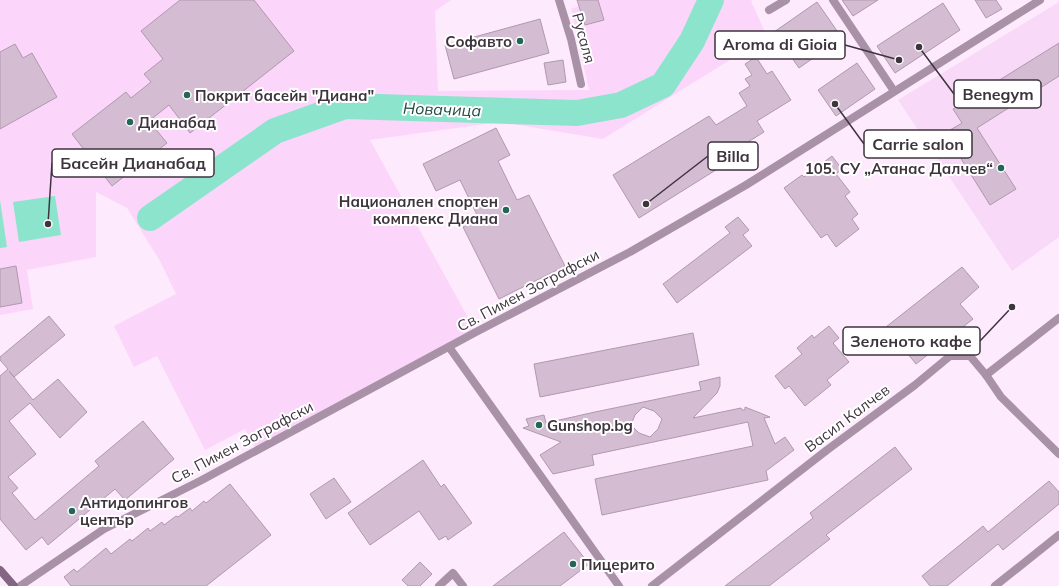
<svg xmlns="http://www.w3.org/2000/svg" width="1059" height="586" viewBox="0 0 1059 586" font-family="Mulish,sans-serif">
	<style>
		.built { fill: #f8d9f7 }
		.green { fill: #fcd5fa }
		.water { fill: #8de4cd }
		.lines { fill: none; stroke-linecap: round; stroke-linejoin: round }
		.river { stroke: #8de4cd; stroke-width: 26 }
		.building { fill: #d4bcd3; stroke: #b098ae; fill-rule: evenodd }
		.street { stroke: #a992a8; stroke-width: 8 }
		.secondary { stroke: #856584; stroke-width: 8 }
		.poi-dot { fill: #236657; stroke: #fff; stroke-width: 1.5 }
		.labels { text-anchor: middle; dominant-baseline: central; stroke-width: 4; stroke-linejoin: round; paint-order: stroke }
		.street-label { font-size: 15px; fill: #3d343d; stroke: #fff }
		.poi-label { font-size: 15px; font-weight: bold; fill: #3d343d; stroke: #fff; text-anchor: start }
		.water-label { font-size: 16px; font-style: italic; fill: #234a41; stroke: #fff }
		.leader { fill: none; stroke: #3d343d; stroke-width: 1.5 }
		.callout-dot { fill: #3d343d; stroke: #fff; stroke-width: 1.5 }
		.callout { fill: #fff; stroke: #3d343d; stroke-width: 1.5 }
		.callout-label { font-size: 16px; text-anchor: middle; font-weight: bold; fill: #3d343d }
	</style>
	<rect width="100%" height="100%" fill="#feeafd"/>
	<path class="built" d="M 1059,2 L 1059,237 L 1012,271 L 898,100 Z"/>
	<path class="green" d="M 0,0 L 451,0 L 435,11 L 438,91 L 589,90 L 571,9 L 595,0 L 753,0 L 751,1 L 767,37 L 603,139 L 500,122 L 370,140 L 476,332 L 257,450 L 245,429 L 205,450 L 157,356 L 134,367 L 114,326 L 176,294 L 160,261 L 127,208 L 96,192 L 96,257 L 27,270 L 33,309 L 0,315 Z"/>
	<g class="water">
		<path d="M 55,196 L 61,235 L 19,242 L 13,202 Z"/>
		<path d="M 0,200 L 7,247 L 0,248 Z"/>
	</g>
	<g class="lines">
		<path class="river" d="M 150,218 L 275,131 L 345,106 L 577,113 L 621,105 L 663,85 L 692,41 L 711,0"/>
	</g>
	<g class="building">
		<path d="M 180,0 L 254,0 L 294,51 L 190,133 L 169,105 L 149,121 L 167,143 L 112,186 L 72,134 L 126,92 L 131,98 L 151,82 L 144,74 L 163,59 L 141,31 Z"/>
		<path d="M 577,0 L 598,0 L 604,20 L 585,25 Z"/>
		<path d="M 842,0 L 878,0 L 853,16 Z"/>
		<path d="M 975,0 L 996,0 L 1002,9 L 986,18 Z"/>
		<path d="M 817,2 L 842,38 L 799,68 L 774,32 Z"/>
		<path d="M 943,3 L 960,30 L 895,73 L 877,46 Z"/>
		<path d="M 540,19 L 549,53 L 454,79 L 445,45 Z"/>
		<path d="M 1059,43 L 1059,76 L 977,128 L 1016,189 L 990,205 L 945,133 L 962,123 L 953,109 Z"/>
		<path d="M 15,44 L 23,58 L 32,53 L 57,97 L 0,129 L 0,52 Z"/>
		<path d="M 756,57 L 767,74 L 772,71 L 791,100 L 757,121 L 764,132 L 732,152 L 735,158 L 639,218 L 613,175 L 709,116 L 716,125 L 747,106 L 739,93 L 750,86 L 745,79 L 752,75 L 745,64 Z"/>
		<path d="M 563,60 L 566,82 L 548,85 L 544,63 Z"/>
		<path d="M 857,63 L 875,89 L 836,116 L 818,90 Z"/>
		<path d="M 496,128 L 510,155 L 498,161 L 517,200 L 529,195 L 565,266 L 499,299 L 463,227 L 479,219 L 460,180 L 436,191 L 423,164 Z"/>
		<path d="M 832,156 L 842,169 L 836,174 L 850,192 L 845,196 L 858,214 L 852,219 L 859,229 L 836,247 L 827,234 L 821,238 L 784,188 L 802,175 L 804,177 Z"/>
		<path d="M 738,217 L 749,230 L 743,235 L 752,246 L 677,303 L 663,284 L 730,233 L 725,227 Z"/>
		<path d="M 16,266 L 22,303 L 0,307 L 0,269 Z"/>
		<path d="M 962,267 L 979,287 L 960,304 L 973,319 L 916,364 L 886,327 Z"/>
		<path d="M 49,316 L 65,335 L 14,377 L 9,371 L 33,400 L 58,379 L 87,412 L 60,438 L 30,403 L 9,421 L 36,454 L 8,477 L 18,488 L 12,493 L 35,520 L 99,466 L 95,461 L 143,421 L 174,459 L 125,500 L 115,489 L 48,545 L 42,537 L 26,550 L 0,519 L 0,376 L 8,369 L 0,360 L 0,357 Z"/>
		<path d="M 829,326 L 839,338 L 833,343 L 849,362 L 827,380 L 831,385 L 805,406 L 789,386 L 785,389 L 775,376 L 802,354 L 797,348 L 812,335 L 814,338 Z"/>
		<path d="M 693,333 L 699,365 L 540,397 L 534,364 Z"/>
		<path d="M 720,377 L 720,386 L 717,393 L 693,418 L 741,408 L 742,410 L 745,410 L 745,407 L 770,417 L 764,418 L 775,444 L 785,437 L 794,450 L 766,471 L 768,480 L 602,515 L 595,479 L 753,446 L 748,422 L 592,455 L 594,465 L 553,474 L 540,455 L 561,442 L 523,428 L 529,426 L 526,419 L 544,415 L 546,423 L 595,412 L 701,390 L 699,382 ZM 643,407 L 654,411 L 662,419 L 658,429 L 650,437 L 639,433 L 631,425 L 635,415 Z"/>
		<path d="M 895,447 L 912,469 L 826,535 L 830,539 L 769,586 L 725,586 L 813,518 L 810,513 Z"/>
		<path d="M 423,460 L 441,487 L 444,484 L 472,523 L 448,540 L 446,536 L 439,540 L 419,511 L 370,545 L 348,513 Z"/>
		<path d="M 334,478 L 351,502 L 326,519 L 310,494 Z"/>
		<path d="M 1049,481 L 1059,492 L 1059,504 L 1003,550 L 998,544 L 947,586 L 930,586 L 922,576 L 983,526 L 988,532 Z"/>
		<path d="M 230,484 L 271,535 L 206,586 L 71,586 L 64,577 L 74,569 L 77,572 L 106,548 L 111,554 L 130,539 L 132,541 L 148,528 L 150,531 L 162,522 L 164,525 L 176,516 L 178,517 L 190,508 L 192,511 L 204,501 L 206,503 Z"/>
		<path d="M 564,532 L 589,564 L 560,586 L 493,586 Z"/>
		<path d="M 420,562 L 432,574 L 420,586 L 408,586 L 402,580 Z"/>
	</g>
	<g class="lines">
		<g class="street">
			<path d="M 559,0 L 571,39 L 581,84"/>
			<path d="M 833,0 L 894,91"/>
			<path d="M 769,10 L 786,0"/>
			<path d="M 449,347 L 619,586"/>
			<path d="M 986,375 L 1059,318"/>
			<path d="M 20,586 L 104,529 L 200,481 L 476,332 L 630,252 L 746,185 L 1040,0"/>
			<path d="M 439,586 L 453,573 L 463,586"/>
			<path d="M 652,586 L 827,450 L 915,385 L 950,356 L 970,356 L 986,375 L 1001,397 L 1059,454"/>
			<path d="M 995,586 L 1059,535"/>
		</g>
		<path class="secondary" d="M 0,570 L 14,586"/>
	</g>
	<g class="poi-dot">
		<circle cx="520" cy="41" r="4"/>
		<circle cx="187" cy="95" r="4"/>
		<circle cx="130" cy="122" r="4"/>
		<circle cx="1001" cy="168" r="4"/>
		<circle cx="506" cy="210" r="4"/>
		<circle cx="539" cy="425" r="4"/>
		<circle cx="72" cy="511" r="4"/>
		<circle cx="573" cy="564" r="4"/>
	</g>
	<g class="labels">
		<g class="street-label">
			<text transform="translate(584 38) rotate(75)">Русаля</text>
			<text transform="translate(528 290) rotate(-28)">Св. Пимен Зографски</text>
			<text transform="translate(847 418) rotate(-37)">Васил Калчев</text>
			<text transform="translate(242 442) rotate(-28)">Св. Пимен Зографски</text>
		</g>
		<g class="poi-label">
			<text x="512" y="41" text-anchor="end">Софавто</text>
			<text x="195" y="95">Покрит басейн "Диана"</text>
			<text x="138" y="122">Дианабад</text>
			<text x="993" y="168" text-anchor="end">105. СУ „Атанас Далчев“</text>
			<text x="498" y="201" text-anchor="end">Национален спортен<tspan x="498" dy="17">комплекс Диана</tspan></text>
			<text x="547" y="425">Gunshop.bg</text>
			<text x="80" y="502">Антидопингов<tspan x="80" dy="17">център</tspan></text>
			<text x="581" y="564">Пицерито</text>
		</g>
		<g class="water-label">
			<text transform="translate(442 109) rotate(2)">Новачица</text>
		</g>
	</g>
	<path class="leader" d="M899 60L845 45M919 47L954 94M835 104L864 144M646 204L708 156M48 224L52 163M1012 307L980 341"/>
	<g class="callout-dot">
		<circle cx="899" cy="60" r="4"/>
		<circle cx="919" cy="47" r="4"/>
		<circle cx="835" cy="104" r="4"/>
		<circle cx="646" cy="204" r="4"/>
		<circle cx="48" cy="224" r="4"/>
		<circle cx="1012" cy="307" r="4"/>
	</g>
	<g class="callout">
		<rect x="715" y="31" width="130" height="28" rx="4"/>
		<rect x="954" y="80" width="87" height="28" rx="4"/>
		<rect x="864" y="130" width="108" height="28" rx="4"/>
		<rect x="708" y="142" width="50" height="28" rx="4"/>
		<rect x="52" y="149" width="162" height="28" rx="4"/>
		<rect x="843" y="327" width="137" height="28" rx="4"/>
	</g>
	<g class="callout-label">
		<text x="780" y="50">Aroma di Gioia</text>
		<text x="998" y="100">Benegym</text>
		<text x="918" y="150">Carrie salon</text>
		<text x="733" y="162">Billa</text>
		<text x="133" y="169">Басейн Дианабад</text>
		<text x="911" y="347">Зеленото кафе</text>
	</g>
</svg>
